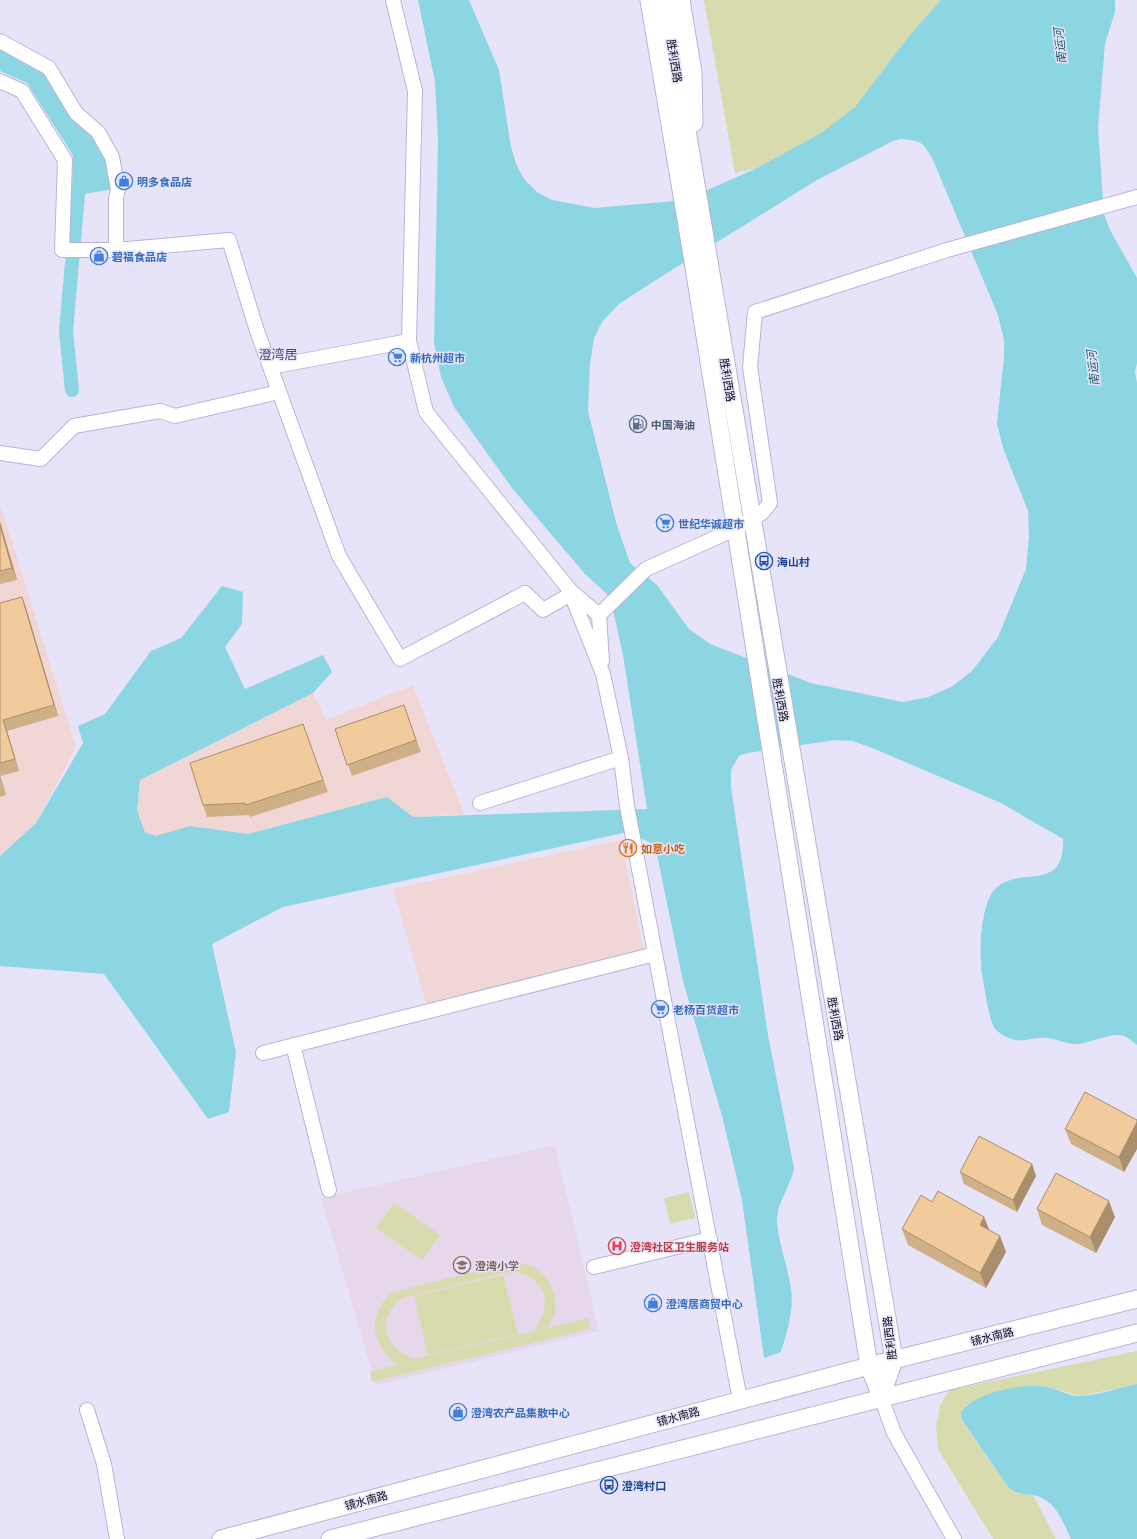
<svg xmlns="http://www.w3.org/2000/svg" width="1137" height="1539" viewBox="0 0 1137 1539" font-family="Manrope,'Noto Sans SC',sans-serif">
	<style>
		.industrial { fill: #f1d6d6 }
		.education { fill: #e6d7ea }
		.green { fill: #d8dbad; fill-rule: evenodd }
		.water { fill: #8cd6e3; fill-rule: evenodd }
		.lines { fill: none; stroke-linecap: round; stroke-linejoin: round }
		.canal { stroke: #8cd6e3; stroke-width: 14 }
		.minor-casing { stroke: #b9b4d7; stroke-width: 16 }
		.major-casing { stroke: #b9b4d7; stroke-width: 19 }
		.minor { stroke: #fff; stroke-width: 14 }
		.major { stroke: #fff; stroke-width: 17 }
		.wall { fill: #cfaf85 }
		.shaded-wall { fill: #a98e6c }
		.building { fill: #f1cb9b; stroke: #a98e6c }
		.labels { text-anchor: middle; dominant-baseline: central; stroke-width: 3; stroke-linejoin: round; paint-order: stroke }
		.street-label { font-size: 11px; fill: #0d0b17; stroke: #e7e4fa }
		.shop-label { font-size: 11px; font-weight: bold; fill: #366cbe; stroke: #e7e4fa; text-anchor: start }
		.service-label { font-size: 11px; font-weight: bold; fill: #4e5e75; stroke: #e7e4fa; text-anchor: start }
		.transit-label { font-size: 11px; font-weight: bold; fill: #164399; stroke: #e7e4fa; text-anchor: start }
		.food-label { font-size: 11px; font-weight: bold; fill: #c56008; stroke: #e7e4fa; text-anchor: start }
		.health-label { font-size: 11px; font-weight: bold; fill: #be3a42; stroke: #e7e4fa; text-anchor: start }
		.education-label { font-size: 11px; font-weight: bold; fill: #785e54; stroke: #e7e4fa; text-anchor: start }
		.water-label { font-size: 12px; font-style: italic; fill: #1b5963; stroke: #e7e4fa }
		.quarter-label { font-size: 13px; fill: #494563; stroke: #e7e4fa }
	</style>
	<rect width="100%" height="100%" fill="#e7e4fa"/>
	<g class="industrial">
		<path d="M 0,503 L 76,747 L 36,823 L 0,855 Z"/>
		<path d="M 413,685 L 464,814 L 413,817 L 387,797 L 248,834 L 190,826 L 155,836 L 145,832 L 137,811 L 140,780 L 313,693 L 326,720 Z"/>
		<path d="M 621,840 L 644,952 L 426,1003 L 393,889 Z"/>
	</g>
	<path class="education" d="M 555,1145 L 599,1331 L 376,1385 L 321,1198 Z"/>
	<g class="green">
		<path d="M 704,0 L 941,0 L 909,36 L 855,107 L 842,118 L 821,133 L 757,168 L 735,173 Z"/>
		<path d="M 689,1192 L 695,1218 L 670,1224 L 664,1198 Z"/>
		<path d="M 394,1203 L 440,1235 L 422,1260 L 376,1228 Z"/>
		<path d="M 516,1263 C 520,1264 524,1264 528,1265 C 546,1270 559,1294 555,1311 C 554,1318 550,1323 548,1328 L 588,1318 L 590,1329 L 372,1382 L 370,1372 L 397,1365 C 371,1342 367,1320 390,1293 L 500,1265 ZM 517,1272 C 549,1282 552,1306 534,1331 L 415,1359 C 384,1350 375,1318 402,1298 L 504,1273 Z"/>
		<path d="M 503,1275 L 518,1334 L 428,1355 L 414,1296 Z"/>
		<path d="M 1137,1351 L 1137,1384 L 1081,1396 L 1048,1387 L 1023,1387 L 998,1391 L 966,1405 L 962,1420 L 967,1428 L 1009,1488 L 1016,1493 L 1033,1495 L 1056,1539 L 993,1539 L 938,1449 L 936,1428 L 940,1405 L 950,1390 Z"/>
	</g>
	<g class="water">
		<path d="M 418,0 L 469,0 L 499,70 L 511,147 L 516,164 L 524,179 L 537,192 L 552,200 L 595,208 L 685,200 L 757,168 L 821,133 L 855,107 L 909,36 L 941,0 L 1115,0 L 1115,12 L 1105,44 L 1098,128 L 1104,214 L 1110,230 L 1137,278 L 1137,363 L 1135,372 L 1137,383 L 1137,1045 C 1133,1042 1129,1038 1124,1036 C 1112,1032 1093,1042 1080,1044 C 1068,1046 1057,1038 1045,1038 C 1034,1037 1025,1042 1015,1040 C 1007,1038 999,1034 994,1027 C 989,1020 984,985 982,974 C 979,953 980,901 997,887 C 1022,866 1065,893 1063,839 L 1001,803 L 877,750 L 853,741 L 836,740 L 747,753 L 739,756 L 731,770 L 731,787 L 768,1035 L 794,1168 C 791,1187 776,1203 777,1223 C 779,1245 788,1267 791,1289 C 794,1311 787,1332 781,1352 L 764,1358 L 742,1200 L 722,1116 L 683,981 L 655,845 L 628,832 L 283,907 L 212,944 L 236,1052 L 229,1112 L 208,1119 L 104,974 L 0,966 L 0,856 L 36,823 L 83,743 L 78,726 L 105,714 L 151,651 L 181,638 L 222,586 L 243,592 L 242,624 L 225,647 L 245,689 L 323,655 L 332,672 L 313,693 L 140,780 L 137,811 L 145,832 L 155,836 L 190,826 L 248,834 L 387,797 L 413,817 L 647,809 L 623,655 L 612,606 L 607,594 L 585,574 L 512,488 L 454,407 L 441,377 L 434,343 L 438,139 L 435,82 ZM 901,139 C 922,141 923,142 933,160 L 998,315 L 1004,340 L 1004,357 L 997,423 L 1003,448 L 1028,511 L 1029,536 L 1026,569 L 998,637 L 972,671 L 951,687 L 928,697 L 903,702 L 811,683 L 710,644 L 689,629 L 657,585 L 630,563 L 616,522 L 588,411 L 590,364 L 594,338 L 602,322 L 619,304 L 656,280 L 817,180 L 893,141 Z"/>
		<path d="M 0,48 L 47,75 L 94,136 L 107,158 L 114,189 L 72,196 L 73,155 L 27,83 L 0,71 Z"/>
		<path d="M 1137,1384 L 1137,1539 L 1071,1539 C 1062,1520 1056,1500 1033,1495 C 1023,1494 1017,1494 1009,1488 L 962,1420 L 961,1412 C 975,1392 1024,1383 1047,1387 C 1058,1389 1068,1396 1080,1396 C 1095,1396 1121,1387 1137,1384 Z"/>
	</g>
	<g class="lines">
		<path class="canal" d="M 72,390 L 66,331 L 78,195 L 81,177"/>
		<defs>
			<g id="minor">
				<path d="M 393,0 L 415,91 L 409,341 L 426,412 L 569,589 L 603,674 L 621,758 L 627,806 L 740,1400"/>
				<path d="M 0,41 L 49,68 L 76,113 L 98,132 L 112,157 L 118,189 L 116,199 L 116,250 L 229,240 L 257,331 L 339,556 L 400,659 L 525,593 L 543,610 L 571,594"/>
				<path d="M 0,81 L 22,91 L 65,160 L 62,250 L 116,250"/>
				<path d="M 270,367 L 409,341"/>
				<path d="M 0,453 L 41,459 L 74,426 L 160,411 L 175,416 L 279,392"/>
				<path d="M 571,591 L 599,615 L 602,661"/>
				<path d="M 599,615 L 646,569 L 735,529 L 762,513 L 770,503 L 750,367 L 755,312 L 947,250 L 1137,197"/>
				<path d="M 480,803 L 621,758"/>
				<path d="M 293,1045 L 329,1190"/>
				<path d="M 263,1053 L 655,954"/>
				<path d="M 594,1267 L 710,1239"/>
				<path d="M 881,1397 L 894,1433 L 954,1539"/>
				<path d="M 87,1410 L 104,1464 L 117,1539"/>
			</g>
			<g id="major">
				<path d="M 649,0 L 693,261 L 869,1366 L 881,1397"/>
				<path d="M 665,0 L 894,1360 L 881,1397"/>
				<path d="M 681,0 L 693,72 L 694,123"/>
				<path d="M 221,1539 L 869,1366 L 1137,1299"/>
				<path d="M 330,1539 L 1137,1333"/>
			</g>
		</defs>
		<use href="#minor" class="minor-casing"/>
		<use href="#major" class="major-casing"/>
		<use href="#minor" class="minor"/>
		<use href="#major" class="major"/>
	</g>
	<g class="wall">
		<path d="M 0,522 L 17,580 L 0,584 Z"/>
		<path d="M 22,597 L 26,608 L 58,716 L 7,731 L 19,771 L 0,776 L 6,795 L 0,797 L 0,603 Z"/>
		<path d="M 404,705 L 421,752 L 352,776 L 335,729 Z"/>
		<path d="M 303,724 L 328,792 L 250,817 L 249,815 L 207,817 L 203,805 Z"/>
		<path d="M 1137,1120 L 1137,1149 L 1124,1172 L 1071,1144 L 1065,1129 Z"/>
		<path d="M 1032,1164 L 1036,1176 L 1017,1212 L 964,1184 L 960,1172 Z"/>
		<path d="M 932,1202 L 984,1217 L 989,1230 L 1000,1236 L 1006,1252 L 986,1288 L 908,1245 L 902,1229 Z"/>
		<path d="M 1037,1209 L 1115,1217 L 1096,1253 L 1042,1225 Z"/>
	</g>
	<g class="shaded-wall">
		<path d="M 0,522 L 17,580 L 12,568 L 0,525 Z"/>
		<path d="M 22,597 L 26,608 L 58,716 L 54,705 Z"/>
		<path d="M 3,720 L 7,731 L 19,771 L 15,759 Z"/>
		<path d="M 0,776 L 6,795 L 0,778 Z"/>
		<path d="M 1137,1122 L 1137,1149 L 1124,1172 L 1119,1157 Z"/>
		<path d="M 1032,1164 L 1036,1176 L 1017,1212 L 1013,1200 Z"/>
		<path d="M 1109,1201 L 1115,1217 L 1096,1253 L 1090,1237 Z"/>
		<path d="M 984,1217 L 990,1232 L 980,1225 Z"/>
		<path d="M 1000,1236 L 1006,1252 L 986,1288 L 980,1273 Z"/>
	</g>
	<g class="building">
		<path d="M 0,525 L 12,568 L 0,571 Z"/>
		<path d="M 22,597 L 54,705 L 3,720 L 15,759 L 0,763 L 0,603 Z"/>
		<path d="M 404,705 L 416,740 L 347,765 L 335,729 Z"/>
		<path d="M 303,724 L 323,780 L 246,805 L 245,803 L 203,805 L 190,763 Z"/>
		<path d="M 1085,1092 L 1137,1120 L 1137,1122 L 1119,1157 L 1065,1129 Z"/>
		<path d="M 979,1136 L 1032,1164 L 1013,1200 L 960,1172 Z"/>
		<path d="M 1056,1173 L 1109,1201 L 1090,1237 L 1037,1209 Z"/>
		<path d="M 938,1191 L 984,1217 L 980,1225 L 1000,1236 L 980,1273 L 902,1229 L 921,1195 L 932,1202 Z"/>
	</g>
	<defs>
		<symbol id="shop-ring" viewBox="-11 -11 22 22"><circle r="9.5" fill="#e7e4fa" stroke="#3f7fe0" stroke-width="1.5"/><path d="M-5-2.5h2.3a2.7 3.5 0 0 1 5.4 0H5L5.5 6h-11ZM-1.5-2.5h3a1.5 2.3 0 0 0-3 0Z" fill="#3f7fe0"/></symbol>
		<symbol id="supermarket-ring" viewBox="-11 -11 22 22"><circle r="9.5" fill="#e7e4fa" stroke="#3f7fe0" stroke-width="1.5"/><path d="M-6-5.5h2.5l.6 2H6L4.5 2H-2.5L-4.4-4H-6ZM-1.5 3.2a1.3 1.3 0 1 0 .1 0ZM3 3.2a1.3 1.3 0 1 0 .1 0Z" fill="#3f7fe0"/></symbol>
		<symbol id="fuel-ring" viewBox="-11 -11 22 22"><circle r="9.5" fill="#e7e4fa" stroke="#5c6f8a" stroke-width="1.5"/><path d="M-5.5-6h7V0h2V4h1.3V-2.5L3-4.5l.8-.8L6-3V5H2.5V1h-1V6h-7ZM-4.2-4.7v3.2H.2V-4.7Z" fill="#5c6f8a"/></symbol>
		<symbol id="bus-ring" viewBox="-11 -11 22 22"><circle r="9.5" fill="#e7e4fa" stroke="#1a4fb4" stroke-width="1.5"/><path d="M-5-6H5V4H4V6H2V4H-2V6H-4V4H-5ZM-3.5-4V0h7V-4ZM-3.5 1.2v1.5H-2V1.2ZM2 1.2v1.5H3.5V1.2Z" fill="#1a4fb4"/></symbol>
		<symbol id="restaurant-ring" viewBox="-11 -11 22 22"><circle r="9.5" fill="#e7e4fa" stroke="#e8710a" stroke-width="1.5"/><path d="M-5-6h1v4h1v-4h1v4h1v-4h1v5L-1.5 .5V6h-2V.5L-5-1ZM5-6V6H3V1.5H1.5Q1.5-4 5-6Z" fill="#e8710a"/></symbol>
		<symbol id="hospital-ring" viewBox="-11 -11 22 22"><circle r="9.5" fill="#e7e4fa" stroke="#e0444e" stroke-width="1.5"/><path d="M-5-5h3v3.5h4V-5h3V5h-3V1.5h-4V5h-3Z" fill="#e0444e"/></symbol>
		<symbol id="school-ring" viewBox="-11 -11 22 22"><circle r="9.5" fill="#e7e4fa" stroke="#8d6e63" stroke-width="1.5"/><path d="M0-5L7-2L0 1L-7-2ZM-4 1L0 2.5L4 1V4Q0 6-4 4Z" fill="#8d6e63"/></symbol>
	</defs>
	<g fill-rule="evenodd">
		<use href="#shop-ring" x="114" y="171" width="20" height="20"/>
		<use href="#shop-ring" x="89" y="246" width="20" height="20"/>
		<use href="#supermarket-ring" x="387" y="347" width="20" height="20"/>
		<use href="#fuel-ring" x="628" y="414" width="20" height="20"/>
		<use href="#supermarket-ring" x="655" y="513" width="20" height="20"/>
		<use href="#bus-ring" x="754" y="551" width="20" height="20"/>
		<use href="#restaurant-ring" x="618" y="838" width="20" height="20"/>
		<use href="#supermarket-ring" x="650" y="999" width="20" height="20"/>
		<use href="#hospital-ring" x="607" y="1236" width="20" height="20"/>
		<use href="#school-ring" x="452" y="1255" width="20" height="20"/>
		<use href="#shop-ring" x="643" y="1293" width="20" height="20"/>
		<use href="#shop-ring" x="448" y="1402" width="20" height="20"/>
		<use href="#bus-ring" x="599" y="1475" width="20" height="20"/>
	</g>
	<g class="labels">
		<g class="street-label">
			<text transform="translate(675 61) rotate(81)">胜利西路</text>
			<text transform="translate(728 380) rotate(81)">胜利西路</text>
			<text transform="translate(781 700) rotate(80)">胜利西路</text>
			<text transform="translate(836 1019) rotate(80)">胜利西路</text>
			<text transform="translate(992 1336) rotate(-14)">镜水南路</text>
			<text transform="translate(889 1338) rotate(-97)">胜利西路</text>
			<text transform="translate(678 1416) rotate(-15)">镜水南路</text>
			<text transform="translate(366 1500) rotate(-15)">镜水南路</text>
		</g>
		<g class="shop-label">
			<text x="137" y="181">明多食品店</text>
			<text x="112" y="256">碧福食品店</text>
			<text x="410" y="357">新杭州超市</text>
			<text x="678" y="523">世纪华诚超市</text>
			<text x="673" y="1009">老杨百货超市</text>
			<text x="666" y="1303">澄湾居商贸中心</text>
			<text x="471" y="1412">澄湾农产品集散中心</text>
		</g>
		<g class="service-label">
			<text x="651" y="424">中国海油</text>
		</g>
		<g class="transit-label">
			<text x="777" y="561">海山村</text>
			<text x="622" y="1485">澄湾村口</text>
		</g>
		<g class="food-label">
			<text x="641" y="848">如意小吃</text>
		</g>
		<g class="health-label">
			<text x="630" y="1246">澄湾社区卫生服务站</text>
		</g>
		<g class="education-label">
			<text x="475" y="1265">澄湾小学</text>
		</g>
		<g class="water-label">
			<text transform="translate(1060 46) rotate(-96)">南运河</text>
			<text transform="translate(1093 368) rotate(-96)">南运河</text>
		</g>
		<g class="quarter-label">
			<text x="278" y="354">澄湾居</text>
		</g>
	</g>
</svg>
